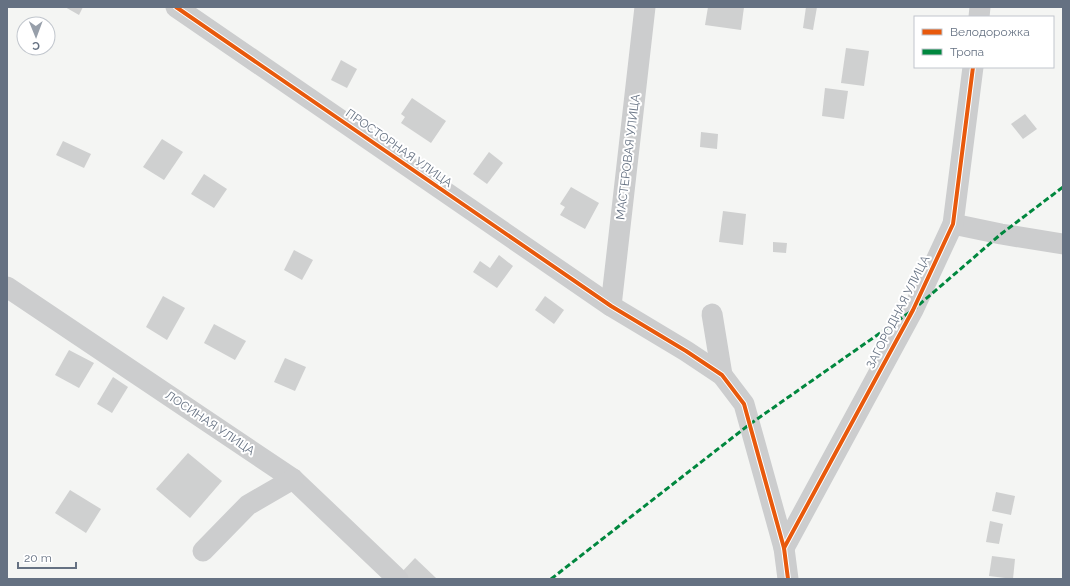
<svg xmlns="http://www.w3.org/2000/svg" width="1070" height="586" viewBox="0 0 1070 586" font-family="Raleway,sans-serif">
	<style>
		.building { fill: #cfd0d0 }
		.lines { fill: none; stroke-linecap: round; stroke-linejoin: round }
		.minor { stroke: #cccdce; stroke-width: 21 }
		.quiet { stroke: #00873e; stroke-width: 3; stroke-dasharray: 6 3; stroke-linecap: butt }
		.cycleway-casing { stroke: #fff; stroke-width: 6 }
		.cycleway { stroke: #e8590c; stroke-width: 4 }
		.labels { text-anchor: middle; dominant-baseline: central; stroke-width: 4; stroke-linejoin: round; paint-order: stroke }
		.street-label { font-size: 12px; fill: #657182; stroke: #fff }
	</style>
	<rect width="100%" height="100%" fill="#f4f5f3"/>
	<g class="building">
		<path d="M 65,7 L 83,7 L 79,15 Z"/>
		<path d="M 708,7 L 744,7 L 741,30 L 705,25 Z"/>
		<path d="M 806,7 L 817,7 L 813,30 L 803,28 Z"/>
		<path d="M 846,48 L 869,51 L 864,86 L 841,83 Z"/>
		<path d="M 341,60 L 357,69 L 347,88 L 331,80 Z"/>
		<path d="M 825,88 L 848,91 L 844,119 L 822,116 Z"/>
		<path d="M 412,98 L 446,121 L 431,143 L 401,123 L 405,117 L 401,114 Z"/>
		<path d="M 1025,114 L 1037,129 L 1023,139 L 1011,124 Z"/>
		<path d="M 701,132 L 718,134 L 717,149 L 700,147 Z"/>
		<path d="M 162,139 L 183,152 L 164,180 L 143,167 Z"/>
		<path d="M 63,141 L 91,154 L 84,168 L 56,155 Z"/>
		<path d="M 489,152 L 503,163 L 487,184 L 473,174 Z"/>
		<path d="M 204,174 L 227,189 L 214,208 L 191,194 Z"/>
		<path d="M 571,187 L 599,203 L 585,229 L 560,215 L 565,207 L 560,204 Z"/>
		<path d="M 723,211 L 746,214 L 743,245 L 719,242 Z"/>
		<path d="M 773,242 L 787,243 L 786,253 L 773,252 Z"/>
		<path d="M 294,250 L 313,260 L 302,280 L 284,270 Z"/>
		<path d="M 499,255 L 513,266 L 497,288 L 473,272 L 480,261 L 490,268 Z"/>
		<path d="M 163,296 L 185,308 L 167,340 L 146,327 Z"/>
		<path d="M 545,296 L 564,310 L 554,324 L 535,310 Z"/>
		<path d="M 214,324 L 246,341 L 235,360 L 204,343 Z"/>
		<path d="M 69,350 L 94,363 L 79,388 L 55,375 Z"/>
		<path d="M 285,358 L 306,367 L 295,391 L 274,382 Z"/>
		<path d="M 113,377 L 128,387 L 112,413 L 97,404 Z"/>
		<path d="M 188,453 L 222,481 L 190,518 L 156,489 Z"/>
		<path d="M 70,490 L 101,509 L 86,533 L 55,513 Z"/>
		<path d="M 996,492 L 1015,496 L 1011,515 L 992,511 Z"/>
		<path d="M 990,521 L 1003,524 L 999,544 L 986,542 Z"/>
		<path d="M 992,556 L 1015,559 L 1013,579 L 989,576 Z"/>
		<path d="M 415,558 L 436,578 L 435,579 L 404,579 L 399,575 Z"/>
	</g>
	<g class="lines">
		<g class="minor">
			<path d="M 176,7 L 611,306 L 686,351 L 722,375 L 744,404 L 784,548 L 788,579"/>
			<path d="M 979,17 L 980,7"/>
			<path d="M 953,224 L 1001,234 L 1063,244"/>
			<path d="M 7,287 L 293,479 L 398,579"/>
			<path d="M 611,306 L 645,7"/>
			<path d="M 712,314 L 722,375"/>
			<path d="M 784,548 L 913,310 L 953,224 L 973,67"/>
			<path d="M 203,551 L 248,505 L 293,479"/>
		</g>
		<path class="quiet" d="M 551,579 L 750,424 L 913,310 L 1001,234 L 1063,187"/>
		<defs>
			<g id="cycleway">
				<path d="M 176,7 L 611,306 L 686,351 L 722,375 L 744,404 L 784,548 L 788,579"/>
				<path d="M 784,548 L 913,310 L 953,224 L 973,67"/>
			</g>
		</defs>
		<use href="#cycleway" class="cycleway-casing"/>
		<use href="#cycleway" class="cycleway"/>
	</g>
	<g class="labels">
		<g class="street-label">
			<text transform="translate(399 148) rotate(35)">ПРОСТОРНАЯ УЛИЦА</text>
			<text transform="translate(628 157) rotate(-83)">МАСТЕРОВАЯ УЛИЦА</text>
			<text transform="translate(898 312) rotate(-63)">ЗАГОРОДНАЯ УЛИЦА</text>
			<text transform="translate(210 423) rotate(34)">ЛОСИНАЯ УЛИЦА</text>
		</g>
	</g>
	<rect width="1070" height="586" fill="none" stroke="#657182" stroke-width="16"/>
	<rect x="914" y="16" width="140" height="52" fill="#ffffff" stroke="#c1c6cd"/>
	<rect x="922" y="29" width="20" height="6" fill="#e8590c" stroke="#c1c6cd"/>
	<text x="950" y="36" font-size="12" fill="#657182">Велодорожка</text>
	<rect x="922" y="49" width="20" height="6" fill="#00873e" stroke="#c1c6cd"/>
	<text x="950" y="56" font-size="12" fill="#657182">Тропа</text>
	<g transform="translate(36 36) rotate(179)"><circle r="19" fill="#ffffff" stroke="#c1c6cd"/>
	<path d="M0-3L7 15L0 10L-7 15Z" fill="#979faa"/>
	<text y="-6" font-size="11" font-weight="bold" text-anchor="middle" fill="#657182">С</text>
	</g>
	<path d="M18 562v6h58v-6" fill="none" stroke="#657182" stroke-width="2"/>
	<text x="24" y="562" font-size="12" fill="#657182" stroke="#ffffff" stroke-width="3" paint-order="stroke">20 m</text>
</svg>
